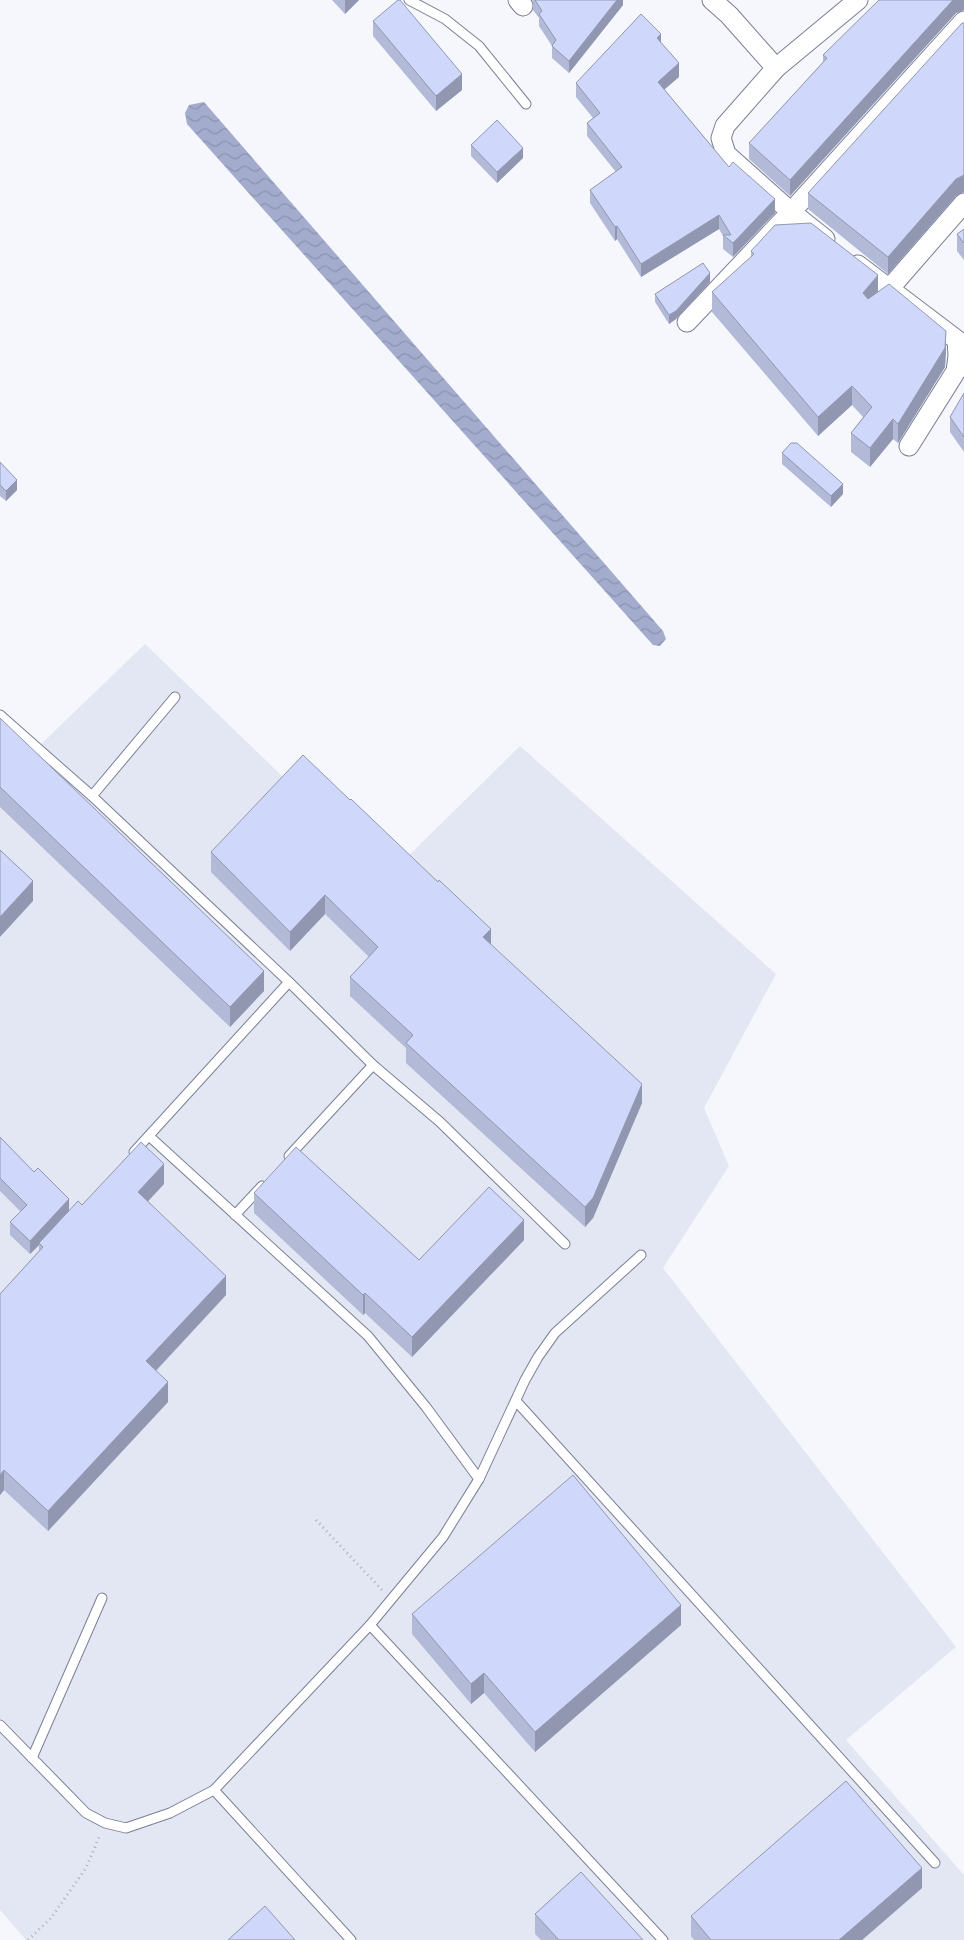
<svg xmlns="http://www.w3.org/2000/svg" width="964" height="1940" viewBox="0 0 964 1940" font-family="Lora,serif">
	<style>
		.built { fill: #e3e7f3 }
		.water { fill: url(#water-waves) }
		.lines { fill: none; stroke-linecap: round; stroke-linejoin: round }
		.lane-casing { stroke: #7a7f96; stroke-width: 11 }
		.street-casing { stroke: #7a7f96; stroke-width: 21 }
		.path { stroke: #b0b1b8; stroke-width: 3; stroke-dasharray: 1 4; stroke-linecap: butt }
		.lane { stroke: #fff; stroke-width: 9 }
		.street { stroke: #fff; stroke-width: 19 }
		.wall { fill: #b2bad8 }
		.shaded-wall { fill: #9197b0 }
		.building { fill: #cfd8fb; stroke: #9197b0 }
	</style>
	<defs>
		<pattern id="water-waves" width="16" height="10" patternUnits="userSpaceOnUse" patternTransform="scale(1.25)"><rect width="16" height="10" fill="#a3accd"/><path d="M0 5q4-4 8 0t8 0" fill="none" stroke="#8b93af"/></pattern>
	</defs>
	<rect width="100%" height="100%" fill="#f6f7fd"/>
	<path class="built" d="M 145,644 L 387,877 L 520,746 L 776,974 L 704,1108 L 729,1166 L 663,1268 L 956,1647 L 846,1740 L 964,1875 L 964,1940 L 26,1940 L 0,1910 L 0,765 L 10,774 Z"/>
	<path class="water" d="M 204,102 L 663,631 L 666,639 L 660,646 L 653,645 L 187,124 L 185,113 L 189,105 Z"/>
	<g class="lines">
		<defs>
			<g id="lane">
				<path d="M 409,0 L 445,19 L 479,46 L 526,104"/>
				<path d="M 0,715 L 92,796 L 289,982 L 373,1065 L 440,1122 L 565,1244"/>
				<path d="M 92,796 L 175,697"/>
				<path d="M 149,1136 L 368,1336 L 426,1407 L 479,1479"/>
				<path d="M 134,1152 L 289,982"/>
				<path d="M 289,1156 L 373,1065"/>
				<path d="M 235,1215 L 262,1186"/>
				<path d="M 516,1401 L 935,1863"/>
				<path d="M 370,1625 L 663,1940"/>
				<path d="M 0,1725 L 86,1813 L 105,1823 L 126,1828 L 170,1813 L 214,1790 L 370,1625 L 443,1537 L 479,1479 L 525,1380 L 538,1357 L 555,1333 L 641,1255"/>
				<path d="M 32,1758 L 102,1598"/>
				<path d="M 214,1790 L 351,1940"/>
			</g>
			<g id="street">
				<path d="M 518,0 L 523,6"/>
				<path d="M 712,0 L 729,15 L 776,68"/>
				<path d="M 825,239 L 791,212 L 726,154 L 721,138 L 725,126 L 776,68 L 858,0"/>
				<path d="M 858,265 L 957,340 L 958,356 L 956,371 L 909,446"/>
				<path d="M 889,289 L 964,203"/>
				<path d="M 687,322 L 791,212 L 964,21"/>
			</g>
		</defs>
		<use href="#lane" class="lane-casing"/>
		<use href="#street" class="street-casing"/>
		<g class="path">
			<path d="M 316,1520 L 383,1591"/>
			<path d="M 28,1940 L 51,1918 L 86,1868 L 100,1835"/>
		</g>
		<use href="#lane" class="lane"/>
		<use href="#street" class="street"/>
	</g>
	<g class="wall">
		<path d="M 332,0 L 359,0 L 345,14 Z"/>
		<path d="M 532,0 L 623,0 L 623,5 L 569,73 L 552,58 L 552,46 L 539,26 L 539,18 L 533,10 L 533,3 Z"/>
		<path d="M 964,0 L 964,10 L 956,13 L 790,196 L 749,159 L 749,143 L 823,62 L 823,55 Z"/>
		<path d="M 373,21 L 462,90 L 436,111 L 373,36 Z"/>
		<path d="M 661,43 L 679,77 L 664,89 L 729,167 L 775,213 L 733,257 L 723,249 L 723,236 L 719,229 L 641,277 L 617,239 L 615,241 L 590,203 L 590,190 L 616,172 L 587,136 L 587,123 L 593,118 L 576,97 L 576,83 Z"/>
		<path d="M 471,145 L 523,158 L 497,183 L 471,156 Z"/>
		<path d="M 808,193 L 956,196 L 888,274 L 808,209 Z"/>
		<path d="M 964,229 L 964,260 L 957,251 L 957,234 Z"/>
		<path d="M 751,251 L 878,292 L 946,350 L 945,367 L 898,443 L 893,439 L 870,467 L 851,452 L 851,433 L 863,417 L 852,405 L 818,436 L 712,312 L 712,292 L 751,257 Z"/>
		<path d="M 710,282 L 676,319 L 669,324 L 655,302 L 655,294 Z"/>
		<path d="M 964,393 L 964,452 L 950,432 L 950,417 Z"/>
		<path d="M 782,453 L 843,494 L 831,507 L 782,464 Z"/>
		<path d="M 0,462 L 17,490 L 6,501 L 0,496 Z"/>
		<path d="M 0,718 L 264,991 L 230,1027 L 0,807 Z"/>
		<path d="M 211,852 L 491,945 L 642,1103 L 593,1218 L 585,1227 L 406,1063 L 406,1048 L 350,996 L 350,977 L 369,957 L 325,914 L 290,951 L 211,872 Z"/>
		<path d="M 0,1137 L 69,1211 L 82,1205 L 164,1184 L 148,1201 L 226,1295 L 156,1371 L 168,1402 L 48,1531 L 4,1490 L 0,1495 L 0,1294 L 39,1251 L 39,1245 L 30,1254 L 10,1235 L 10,1222 L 21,1212 L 0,1191 Z"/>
		<path d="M 254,1193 L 419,1260 L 524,1240 L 412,1357 L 365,1313 L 363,1315 L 254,1213 Z"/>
		<path d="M 412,1614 L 681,1625 L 535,1752 L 484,1693 L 471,1704 L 412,1634 Z"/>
		<path d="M 922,1888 L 862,1940 L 694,1940 L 691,1936 L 691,1916 Z"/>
		<path d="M 535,1914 L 643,1940 L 541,1940 L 535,1934 Z"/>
	</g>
	<g class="shaded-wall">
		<path d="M 345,0 L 359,0 L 345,14 Z"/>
		<path d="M 617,0 L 623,0 L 623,5 L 569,73 L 569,61 Z"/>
		<path d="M 953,0 L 964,0 L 964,10 L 956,13 L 790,196 L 790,180 Z"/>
		<path d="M 661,34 L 661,47 L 657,38 Z"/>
		<path d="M 679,63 L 679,77 L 658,95 L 658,82 Z"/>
		<path d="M 462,74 L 462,90 L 436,111 L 436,96 Z"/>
		<path d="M 523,148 L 523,158 L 497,183 L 497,172 Z"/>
		<path d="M 964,175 L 964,192 L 956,196 L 888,274 L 888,257 L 956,179 Z"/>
		<path d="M 775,199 L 775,213 L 733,257 L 733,243 Z"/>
		<path d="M 719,215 L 719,229 L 641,277 L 641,264 Z"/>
		<path d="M 617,226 L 617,239 L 615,241 L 615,227 Z"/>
		<path d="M 710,273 L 710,282 L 676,319 L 669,324 L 669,315 Z"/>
		<path d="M 878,275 L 878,295 L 863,313 L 863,293 Z"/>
		<path d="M 946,331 L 946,350 L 945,367 L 898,443 L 898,424 Z"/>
		<path d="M 852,386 L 852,405 L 818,436 L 818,417 Z"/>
		<path d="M 893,419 L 893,439 L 870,467 L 870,448 Z"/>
		<path d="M 17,480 L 17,490 L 6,501 L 6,491 Z"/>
		<path d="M 843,484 L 843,494 L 831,507 L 831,496 Z"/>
		<path d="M 33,881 L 33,901 L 0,937 L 0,917 Z"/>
		<path d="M 325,895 L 325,914 L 290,951 L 290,932 Z"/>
		<path d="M 491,929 L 491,948 L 483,937 Z"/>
		<path d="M 264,971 L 264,991 L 230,1027 L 230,1007 Z"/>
		<path d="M 642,1084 L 642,1103 L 593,1218 L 585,1227 L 585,1207 Z"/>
		<path d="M 164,1164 L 164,1184 L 138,1212 L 138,1192 Z"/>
		<path d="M 69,1199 L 69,1212 L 39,1243 L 39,1245 L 30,1254 L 30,1241 Z"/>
		<path d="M 524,1220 L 524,1240 L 412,1357 L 412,1337 Z"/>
		<path d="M 226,1276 L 226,1295 L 146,1381 L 146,1361 Z"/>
		<path d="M 365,1293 L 365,1313 L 363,1315 L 363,1295 Z"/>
		<path d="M 168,1382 L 168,1402 L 48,1531 L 48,1511 Z"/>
		<path d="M 4,1470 L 4,1490 L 0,1495 L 0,1475 Z"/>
		<path d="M 681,1605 L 681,1625 L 535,1752 L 535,1732 Z"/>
		<path d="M 484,1673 L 484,1693 L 471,1704 L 471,1684 Z"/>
		<path d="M 922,1868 L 922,1888 L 862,1940 L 839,1940 Z"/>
	</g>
	<g class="building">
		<path d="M 398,0 L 400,0 L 462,74 L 436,96 L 373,21 Z"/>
		<path d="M 535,0 L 617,0 L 569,61 L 552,46 L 556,40 L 539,14 L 542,11 Z"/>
		<path d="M 879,0 L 953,0 L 790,180 L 749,143 L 827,58 L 823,55 Z"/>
		<path d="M 641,14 L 661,34 L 657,38 L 679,63 L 658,82 L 729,167 L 733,162 L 775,199 L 733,243 L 723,235 L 731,235 L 719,215 L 641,264 L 617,226 L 615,227 L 590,190 L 622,167 L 587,123 L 600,113 L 576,83 Z"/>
		<path d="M 962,23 L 964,23 L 964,175 L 956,179 L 888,257 L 808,193 Z"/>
		<path d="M 497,120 L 523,148 L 497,172 L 471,145 Z"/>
		<path d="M 811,223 L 878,275 L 863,293 L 868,299 L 889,284 L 946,331 L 945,348 L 898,424 L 893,419 L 870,448 L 851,433 L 872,407 L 852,386 L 818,417 L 712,292 L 754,254 L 751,251 L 775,225 Z"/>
		<path d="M 964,229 L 964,243 L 957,234 Z"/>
		<path d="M 703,263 L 710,273 L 676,311 L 669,315 L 655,294 Z"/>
		<path d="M 964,393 L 964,437 L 950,417 Z"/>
		<path d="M 791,443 L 797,443 L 843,484 L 831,496 L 782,453 Z"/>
		<path d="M 0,462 L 17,480 L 6,491 L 0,485 Z"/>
		<path d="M 0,718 L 264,971 L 230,1007 L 0,787 Z"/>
		<path d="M 303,755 L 350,800 L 351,799 L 438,882 L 439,880 L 491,929 L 483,937 L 642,1084 L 593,1198 L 585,1207 L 406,1043 L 413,1035 L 350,977 L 378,947 L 325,895 L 290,932 L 211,852 Z"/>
		<path d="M 0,850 L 33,881 L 0,917 Z"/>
		<path d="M 0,1137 L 34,1172 L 38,1168 L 69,1199 L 30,1241 L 10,1222 L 27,1205 L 0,1178 Z"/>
		<path d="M 141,1142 L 164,1164 L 138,1192 L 226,1276 L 146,1361 L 168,1382 L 48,1511 L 4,1470 L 0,1475 L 0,1294 L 43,1247 L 39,1243 L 78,1201 L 82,1205 Z"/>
		<path d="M 296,1147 L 419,1260 L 489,1187 L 524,1220 L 412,1337 L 365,1293 L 363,1295 L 254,1193 Z"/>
		<path d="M 573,1475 L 681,1605 L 535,1732 L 484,1673 L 471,1684 L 412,1614 Z"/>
		<path d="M 846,1781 L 922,1868 L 839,1940 L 711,1940 L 691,1916 Z"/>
		<path d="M 581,1872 L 643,1940 L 559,1940 L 535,1914 Z"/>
		<path d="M 265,1906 L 295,1940 L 228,1940 Z"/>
	</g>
</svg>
